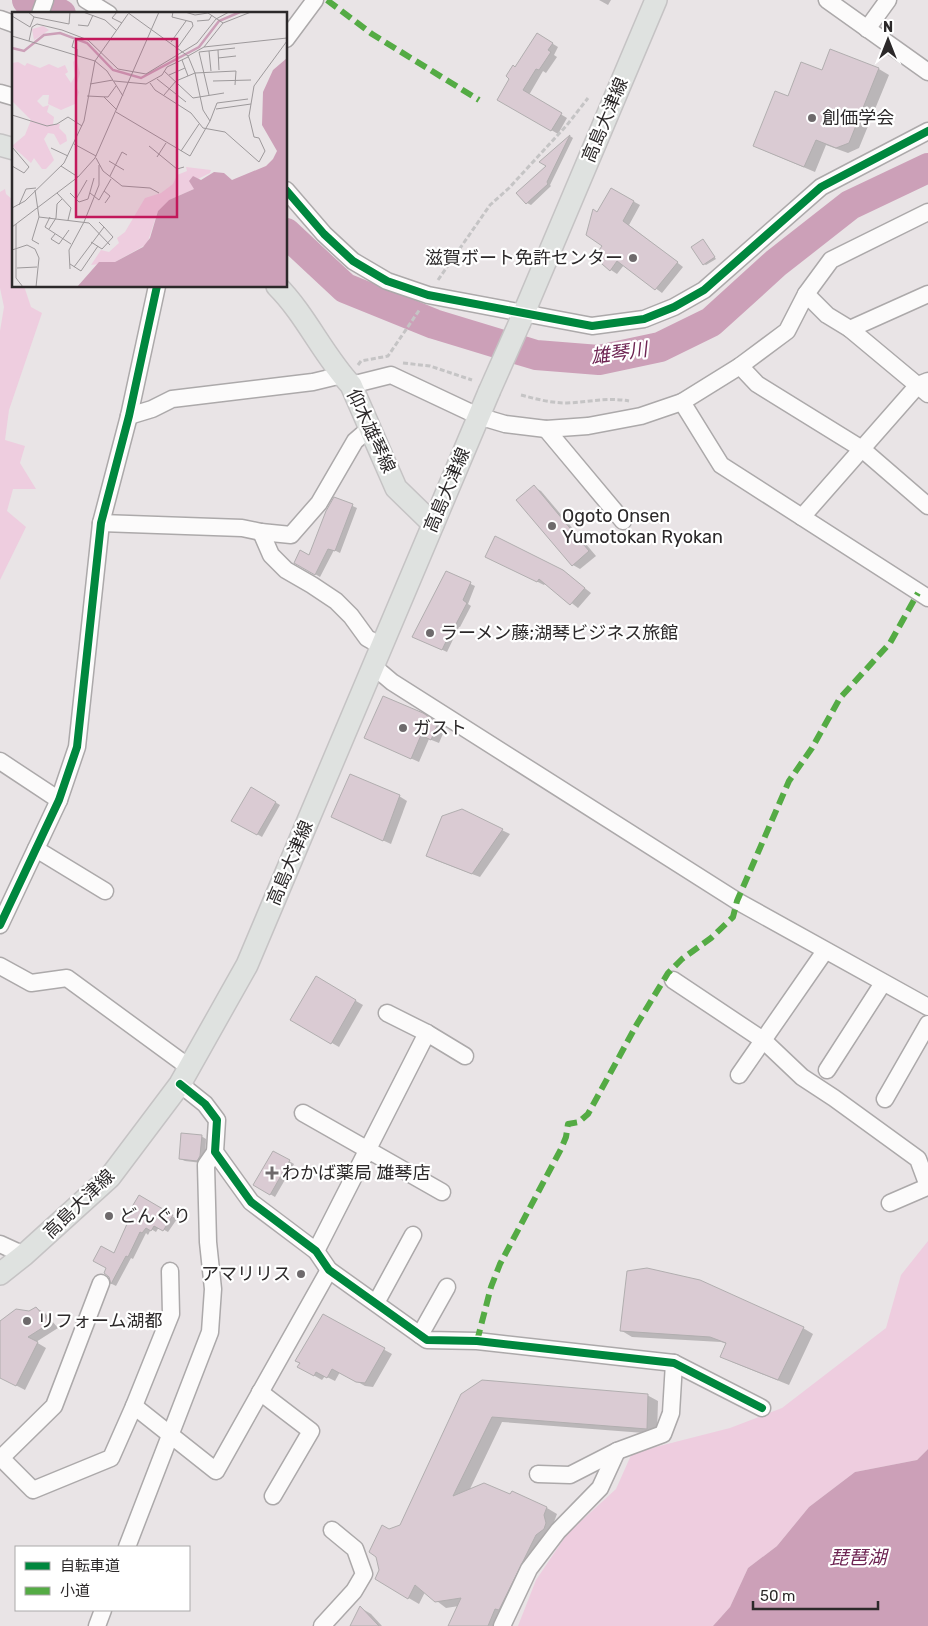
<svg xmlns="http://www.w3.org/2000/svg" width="928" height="1626" viewBox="0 0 928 1626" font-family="Rubik,'Noto Sans JP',sans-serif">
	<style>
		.green { fill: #eecddf }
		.water { fill: #cca0b8 }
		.shadow { fill: #0003 }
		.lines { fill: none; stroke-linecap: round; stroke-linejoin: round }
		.river { stroke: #cca0b8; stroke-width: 30 }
		.building { fill: #dacbd3; stroke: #b1aeaf }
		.minor-casing { stroke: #aca9aa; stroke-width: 19 }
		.major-casing { stroke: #c5c3c4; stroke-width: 24 }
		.path { stroke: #c5c4c5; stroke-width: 3; stroke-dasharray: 5 2.5; stroke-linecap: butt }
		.minor { stroke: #fcfbfb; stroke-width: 16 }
		.major { stroke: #dfe2e0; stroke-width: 21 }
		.major-bridge-casing { stroke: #c5c3c4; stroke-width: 24; stroke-linecap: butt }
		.major-bridge { stroke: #dfe2e0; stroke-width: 21 }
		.quiet { stroke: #54ab44; stroke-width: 6; stroke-dasharray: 12 6; stroke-linecap: butt }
		.cycleway-casing { stroke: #fff; stroke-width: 11 }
		.cycleway { stroke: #00873e; stroke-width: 8 }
		.poi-dot { fill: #6e6a6c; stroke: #fff; stroke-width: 2 }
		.labels { text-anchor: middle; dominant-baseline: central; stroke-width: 4.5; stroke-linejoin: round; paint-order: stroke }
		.poi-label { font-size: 18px; fill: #2c292a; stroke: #fff; text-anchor: start }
		.street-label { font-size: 18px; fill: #2c292a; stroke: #fff }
		.water-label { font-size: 19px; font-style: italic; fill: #6e2553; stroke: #fff }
		.inset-river { fill: none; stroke: #cca0b8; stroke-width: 2.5 }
		.inset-road { fill: none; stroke: #9d999b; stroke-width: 1 }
		.view { fill: #c2185b; fill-opacity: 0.15; stroke: #c2185b; stroke-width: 2.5 }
		.inset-edge { fill: none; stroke: #2c292a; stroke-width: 2.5 }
	</style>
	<rect width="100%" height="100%" fill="#e9e4e6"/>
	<g class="green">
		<path d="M 5,189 L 6,194 L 14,201 L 14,286 L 24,286 L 31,307 L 42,313 L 9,410 L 5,440 L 25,446 L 20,463 L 36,489 L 13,489 L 7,511 L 26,527 L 0,580 L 0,331 L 4,307 L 0,288 L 0,192 Z"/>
		<path d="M 928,1241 L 928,1449 L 917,1460 L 855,1472 L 809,1507 L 777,1546 L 748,1568 L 730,1607 L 713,1626 L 518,1626 L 536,1580 L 567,1534 L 616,1489 L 632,1453 L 730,1428 L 782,1408 L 886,1328 L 901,1275 Z"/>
	</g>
	<path class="water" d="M 928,1449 L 928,1626 L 713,1626 L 730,1607 L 748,1568 L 777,1546 L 809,1507 L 855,1472 L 917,1460 Z"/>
	<g class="shadow">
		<path d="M 599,0 L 611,0 L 608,5 Z"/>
		<path d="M 537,34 L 558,47 L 554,55 L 557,57 L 546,73 L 543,71 L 529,95 L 567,118 L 558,134 L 499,99 Z"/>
		<path d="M 831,51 L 879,69 L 889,75 L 859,148 L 848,153 L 826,145 L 815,172 L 765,151 L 754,145 L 789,97 L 823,71 Z"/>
		<path d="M 570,136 L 573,138 L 550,185 L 551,186 L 531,205 L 527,203 L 548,166 L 541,162 Z"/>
		<path d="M 611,189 L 640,205 L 629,225 L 683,267 L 662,293 L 624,265 L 617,274 L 611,270 L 604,246 L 598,213 Z"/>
		<path d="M 703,241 L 716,259 L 706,265 L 704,264 Z"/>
		<path d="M 534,487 L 541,491 L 596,556 L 580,569 L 573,565 Z"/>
		<path d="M 335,498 L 357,508 L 340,553 L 334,550 L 320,577 L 295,562 L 309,556 Z"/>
		<path d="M 493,560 L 563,571 L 591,593 L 578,608 L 546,583 L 544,585 Z"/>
		<path d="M 447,573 L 475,586 L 468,604 L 471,606 L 460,627 L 459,627 L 447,652 L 419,639 Z"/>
		<path d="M 431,720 L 445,729 L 439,743 L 429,739 L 419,762 L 366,738 Z"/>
		<path d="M 251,788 L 280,805 L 262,837 L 233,820 Z"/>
		<path d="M 399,796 L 407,801 L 391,844 L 340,821 Z"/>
		<path d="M 462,811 L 510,834 L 480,877 L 435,860 Z"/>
		<path d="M 316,978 L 363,1005 L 339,1047 L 292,1020 Z"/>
		<path d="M 201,1136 L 206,1139 L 205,1159 L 202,1163 L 185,1161 L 180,1159 Z"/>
		<path d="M 274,1152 L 294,1164 L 275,1197 L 255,1185 Z"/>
		<path d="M 139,1197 L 177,1219 L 168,1232 L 159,1227 L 156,1232 L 151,1229 L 148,1235 L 146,1233 L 133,1259 L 131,1258 L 116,1286 L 112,1284 L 108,1268 Z"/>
		<path d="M 36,1308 L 45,1313 L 58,1328 L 36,1342 L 46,1348 L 25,1390 L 0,1377 L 0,1322 L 29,1312 Z"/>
		<path d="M 323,1316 L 392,1354 L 373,1387 L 365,1386 L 340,1372 L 335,1381 L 325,1376 L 322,1380 L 299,1367 Z"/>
		<path d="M 803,1328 L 813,1334 L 789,1385 L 732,1362 L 722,1356 L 727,1344 L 721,1342 L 632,1337 L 622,1331 Z"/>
		<path d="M 462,1395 L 647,1395 L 658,1401 L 657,1434 L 502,1422 L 469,1491 L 510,1496 L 547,1508 L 557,1514 L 554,1522 L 556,1529 L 501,1626 L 449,1626 L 459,1606 L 446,1608 L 425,1592 L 419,1604 L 376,1579 L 381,1570 L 389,1530 L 401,1526 Z"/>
		<path d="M 361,1608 L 371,1614 L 382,1626 L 353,1626 Z"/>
	</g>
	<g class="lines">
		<g class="river">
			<path d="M 27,0 L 61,14"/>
			<path d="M 286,233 L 345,288 L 434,324 L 536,355 L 599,360 L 660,347 L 711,322 L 776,263 L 850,205 L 928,168"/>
		</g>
	</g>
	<g class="building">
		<path d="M 537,33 L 553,43 L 548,50 L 551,52 L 539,70 L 536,69 L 523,90 L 562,113 L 551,131 L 497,100 L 509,79 L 506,76 L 513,65 L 515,67 Z"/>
		<path d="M 830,49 L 879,68 L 849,143 L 836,148 L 816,140 L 804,167 L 753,146 L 775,91 L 788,96 L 801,62 L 822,70 Z"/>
		<path d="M 570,135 L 547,182 L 548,184 L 526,204 L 516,193 L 546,166 L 539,162 Z"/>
		<path d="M 611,188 L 634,201 L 623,221 L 678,262 L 655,290 L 617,261 L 610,271 L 594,257 L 602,246 L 586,235 L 593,209 L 597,212 Z"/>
		<path d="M 703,239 L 715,257 L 703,265 L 691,247 Z"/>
		<path d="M 534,485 L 589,551 L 572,566 L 516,500 Z"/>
		<path d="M 334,497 L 353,504 L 335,551 L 328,549 L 315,575 L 294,563 L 300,550 L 309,555 L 326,511 Z"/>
		<path d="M 495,536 L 563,570 L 585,588 L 570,605 L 539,579 L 537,582 L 485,557 Z"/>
		<path d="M 446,571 L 471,582 L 463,600 L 467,603 L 455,626 L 454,625 L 442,650 L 412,637 Z"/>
		<path d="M 383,696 L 423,713 L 438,723 L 431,740 L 421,735 L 411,759 L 364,738 Z"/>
		<path d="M 350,774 L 400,795 L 383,841 L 331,817 Z"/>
		<path d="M 251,787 L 276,802 L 257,835 L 231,821 Z"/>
		<path d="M 462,809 L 503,829 L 472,874 L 426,856 L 442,816 Z"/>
		<path d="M 316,976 L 356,1000 L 331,1044 L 290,1020 Z"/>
		<path d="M 181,1133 L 202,1135 L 200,1156 L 197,1161 L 179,1159 Z"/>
		<path d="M 273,1151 L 290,1160 L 270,1195 L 253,1185 Z"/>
		<path d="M 139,1195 L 173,1215 L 163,1231 L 154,1226 L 151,1231 L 146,1228 L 142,1233 L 140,1232 L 128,1257 L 126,1256 L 111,1284 L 109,1277 L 104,1273 L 106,1268 L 93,1261 L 101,1246 L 114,1253 L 127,1224 L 123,1222 Z"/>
		<path d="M 647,1268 L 700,1280 L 804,1327 L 778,1380 L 720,1357 L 726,1343 L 710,1337 L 620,1331 L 627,1271 Z"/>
		<path d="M 36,1307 L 50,1323 L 28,1337 L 38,1342 L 16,1386 L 0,1378 L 0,1321 L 16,1309 L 29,1311 Z"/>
		<path d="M 323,1314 L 385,1348 L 365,1383 L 356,1382 L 332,1369 L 327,1378 L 316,1372 L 314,1376 L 297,1367 L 300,1363 L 295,1361 Z"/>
		<path d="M 482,1380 L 648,1394 L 647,1429 L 492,1417 L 453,1496 L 484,1483 L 510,1494 L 512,1491 L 547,1507 L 544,1515 L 546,1523 L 544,1529 L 536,1535 L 499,1610 L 495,1609 L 488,1626 L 448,1626 L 461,1598 L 435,1602 L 415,1585 L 408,1599 L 375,1579 L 379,1570 L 376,1557 L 369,1552 L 382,1525 L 389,1529 L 400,1525 L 461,1394 Z"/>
		<path d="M 360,1606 L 379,1626 L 350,1626 Z"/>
	</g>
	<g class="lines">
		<defs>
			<g id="minor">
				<path d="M 86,0 L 109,14"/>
				<path d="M 827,0 L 928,72"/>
				<path d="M 40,14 L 45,0"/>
				<path d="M 0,19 L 14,24"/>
				<path d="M 867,29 L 888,0"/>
				<path d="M 286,39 L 315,0"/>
				<path d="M 0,93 L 14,97"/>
				<path d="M 286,190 L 324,234 L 353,261 L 387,281 L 428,295 L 592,326 L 644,319 L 674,307 L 704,290 L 821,187 L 928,131"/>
				<path d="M 806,294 L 827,315 L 850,329 L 928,394"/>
				<path d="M 850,329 L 928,294"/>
				<path d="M 740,366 L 757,384 L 862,449 L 928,506"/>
				<path d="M 351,385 L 391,375 L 478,416 L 505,424 L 546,429 L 588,426 L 641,416 L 682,402 L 740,366 L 787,331 L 806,294 L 831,260 L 928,212"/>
				<path d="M 682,402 L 721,465 L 928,598"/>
				<path d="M 129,416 L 152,409 L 172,399 L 313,382 L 342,375"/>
				<path d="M 546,429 L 623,521"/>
				<path d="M 802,517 L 918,385 L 928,381"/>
				<path d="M 101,523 L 242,528 L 261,532 L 291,535 L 319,503 L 355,441 L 370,428"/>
				<path d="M 261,532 L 271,555 L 286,570 L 312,585 L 336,601 L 351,616 L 367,638 L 381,646"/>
				<path d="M 372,665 L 392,682 L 737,901 L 928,1007"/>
				<path d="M 0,761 L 59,800"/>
				<path d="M 36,849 L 105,891"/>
				<path d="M 0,925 L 59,800 L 77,747 L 101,523 L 129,416 L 157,286"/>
				<path d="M 0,966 L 31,983 L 67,978 L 190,1068"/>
				<path d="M 673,980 L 763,1040 L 802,1077 L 834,1098 L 918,1159 L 928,1186"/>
				<path d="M 387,1013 L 427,1033"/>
				<path d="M 827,1070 L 883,983"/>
				<path d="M 739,1075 L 825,951"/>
				<path d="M 180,1084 L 205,1104 L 217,1120 L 215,1152 L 251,1202 L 316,1251 L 329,1270 L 427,1340 L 477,1341 L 674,1363 L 762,1408"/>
				<path d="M 885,1099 L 928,1024"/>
				<path d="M 303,1113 L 442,1192"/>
				<path d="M 890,1203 L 927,1187"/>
				<path d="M 0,1244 L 24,1255"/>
				<path d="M 316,1251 L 427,1033 L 465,1056"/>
				<path d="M 376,1303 L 413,1235"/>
				<path d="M 420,1335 L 447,1287"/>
				<path d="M 260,1392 L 311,1431 L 273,1496"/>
				<path d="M 134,1406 L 216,1471 L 329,1270"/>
				<path d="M 0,1457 L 33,1490 L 111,1458 L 134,1406 L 171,1314 L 170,1271"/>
				<path d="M 1,1458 L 54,1406 L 101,1283"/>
				<path d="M 538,1474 L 570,1475 L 617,1451 L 663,1434 L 671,1413 L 674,1363"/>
				<path d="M 127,1547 L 210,1332 L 213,1289 L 208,1242 L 206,1165 L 215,1152"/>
				<path d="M 97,1626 L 103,1610"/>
				<path d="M 322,1626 L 354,1591 L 364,1574 L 355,1549 L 332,1530"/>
				<path d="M 502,1626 L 529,1569 L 558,1531 L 600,1488 L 617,1451"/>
			</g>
			<g id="major">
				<path d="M 0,145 L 14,149"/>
				<path d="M 277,286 C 306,315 323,355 351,385 L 396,488 L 433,524"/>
				<path d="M 520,322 L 656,0"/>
				<path d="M 0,1274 L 24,1255 L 110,1177 L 180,1084 L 247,965 L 489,392"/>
			</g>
		</defs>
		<use href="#minor" class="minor-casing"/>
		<use href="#major" class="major-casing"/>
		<g class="path">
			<path d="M 438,280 L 490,205 L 509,188 L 567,125 L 588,98"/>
			<path d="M 403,363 L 430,366 L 472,380"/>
			<path d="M 358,365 L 361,361 L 388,356 L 420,309"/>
			<path d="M 521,395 C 536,399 551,403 567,403 C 589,402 607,397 629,401"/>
		</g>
		<use href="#minor" class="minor"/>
		<use href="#major" class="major"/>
		<defs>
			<path id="major-bridge" d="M 489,392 L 520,322"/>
		</defs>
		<use href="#major-bridge" class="major-bridge-casing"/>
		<use href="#major-bridge" class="major-bridge"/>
		<g class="quiet">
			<path d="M 327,0 L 372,34 L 479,100"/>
			<path d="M 477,1341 L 491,1287 L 500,1264 L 561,1149 L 566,1137 L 568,1124 L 579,1122 L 588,1114 L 637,1024 L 668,973 L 682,959 L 711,938 L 733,917 L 737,901 L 789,781 L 812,748 L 840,698 L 890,643 L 918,593"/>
		</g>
		<defs>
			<g id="cycleway">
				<path d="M 286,190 L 324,234 L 353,261 L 387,281 L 428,295 L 592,326 L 644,319 L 674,307 L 704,290 L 821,187 L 928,131"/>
				<path d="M 0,925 L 59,800 L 77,747 L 101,523 L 129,416 L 157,286"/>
				<path d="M 180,1084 L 205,1104 L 217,1120 L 215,1152 L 251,1202 L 316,1251 L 329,1270 L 427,1340 L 477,1341 L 674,1363 L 762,1408"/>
			</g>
		</defs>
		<use href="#cycleway" class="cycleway-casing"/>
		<use href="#cycleway" class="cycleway"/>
	</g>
	<g class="poi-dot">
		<circle cx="812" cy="118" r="5"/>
		<circle cx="633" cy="258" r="5"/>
		<circle cx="552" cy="526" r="5"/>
		<circle cx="430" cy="633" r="5"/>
		<circle cx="403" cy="728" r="5"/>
		<path d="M269.5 1165.5h5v5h5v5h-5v5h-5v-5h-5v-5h5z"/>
		<circle cx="109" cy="1216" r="5"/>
		<circle cx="301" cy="1274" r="5"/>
		<circle cx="27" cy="1321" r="5"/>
	</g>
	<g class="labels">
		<g class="poi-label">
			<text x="822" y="118">創価学会</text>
			<text x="623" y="258" text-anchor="end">滋賀ボート免許センター</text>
			<text x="562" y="516">Ogoto Onsen<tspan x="562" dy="21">Yumotokan Ryokan</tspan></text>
			<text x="440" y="633">ラーメン藤;湖琴ビジネス旅館</text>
			<text x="413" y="728">ガスト</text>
			<text x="282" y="1173">わかば薬局 雄琴店</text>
			<text x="119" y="1216">どんぐり</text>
			<text x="291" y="1274" text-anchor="end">アマリリス</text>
			<text x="37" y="1321">リフォーム湖都</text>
		</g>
		<g class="street-label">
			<text transform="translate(605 120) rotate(-67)">高島大津線</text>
			<text transform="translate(371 431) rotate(65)">仰木雄琴線</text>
			<text transform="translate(447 490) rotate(-67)">高島大津線</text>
			<text transform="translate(290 863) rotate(-67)">高島大津線</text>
			<text transform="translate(79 1204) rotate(-44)">高島大津線</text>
		</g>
		<g class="water-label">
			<text transform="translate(619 353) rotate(-8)">雄琴川</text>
			<text x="858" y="1557">琵琶湖</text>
		</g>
	</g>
	<g transform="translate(12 12)">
		<rect width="275" height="275" fill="#e9e4e6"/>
		<path d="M 31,14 L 37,18 L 22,28 L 20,17 ZM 64,47 L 68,61 L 64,75 L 67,80 L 63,92 L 49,98 L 36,92 L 37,83 L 31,83 L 25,89 L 31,95 L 37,93 L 35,100 L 42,105 L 41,112 L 48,112 L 47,116 L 54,123 L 55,129 L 48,133 L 42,122 L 36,121 L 32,127 L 42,148 L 34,157 L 30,157 L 22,146 L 19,151 L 0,134 L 13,123 L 19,108 L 0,89 L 0,51 L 6,50 L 13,54 L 15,51 L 28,56 L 37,52 L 46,56 L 53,53 L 56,60 L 53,62 L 59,71 L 63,64 L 61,50 ZM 174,155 L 199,158 L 198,161 L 186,167 L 182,177 L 157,188 L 146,199 L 135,232 L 103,250 L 79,253 L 89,238 L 97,240 L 107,231 L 105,226 L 113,220 L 133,186 L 149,181 L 161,172 L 165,163 L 175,159 Z" fill="#eecddf"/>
		<path d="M 275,46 L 275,275 L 65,275 L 87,250 L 103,250 L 131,235 L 138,226 L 146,199 L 157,188 L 182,177 L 177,169 L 181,164 L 189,168 L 202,160 L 212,161 L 220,168 L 254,154 L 261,147 L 265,139 L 250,113 L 251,80 L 261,58 Z" fill="#cca0b8"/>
		<path class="inset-river" d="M 0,36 L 12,39 L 32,23 L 48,21 L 75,31 L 101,58 L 129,66 L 187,35 L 207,9 L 228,0"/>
		<path class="inset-road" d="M 16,0 L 22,5 L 57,12 L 58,0M 71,0 L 93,8 L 104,18M 105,0 L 100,6 L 110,11M 161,0 L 160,5 L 180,10 L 181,14 L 166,35M 173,0 L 183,3 L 196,1 L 211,11M 0,4 L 18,15 L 22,5M 185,9 L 197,8 L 200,3M 66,13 L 76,14 L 81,3M 0,24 L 83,49 L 95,59 L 111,84M 62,28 L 60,35 L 65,37 L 65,43M 17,29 L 20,15 L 25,12 L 50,18 L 76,28 L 106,57 L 134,62 L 185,31 L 204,7 L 217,0M 159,30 L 174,9M 192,35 L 275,26M 206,38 L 207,58M 197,39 L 199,59M 176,44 L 192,35 L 211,11 L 239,0M 206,46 L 224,44M 170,48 L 176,64M 152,59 L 181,86 L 212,81M 157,63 L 173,56M 145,67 L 174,90M 102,69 L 134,72 L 150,63 L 155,55 L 176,45M 201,69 L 239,68M 138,71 L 143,78 L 179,101 L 191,116 L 213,120 L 247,150 L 253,139 L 247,126 L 242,125 L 237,104 L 242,74 L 275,29M 78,72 L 101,68M 152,83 L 164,69 L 183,61 L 224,59 L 223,73M 197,83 L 187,40 L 223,36M 75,84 L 96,85 L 104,74M 92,85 L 105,98M 204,97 L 239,92M 104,100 L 178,144 L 198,109 L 191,98 L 183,61 L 176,44 L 115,0M 0,103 L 35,114 L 45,112 L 56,105 L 70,114M 198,109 L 205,91 L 236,87M 62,132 L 84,144M 137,134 L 165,157 L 172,155M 0,135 L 17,155 L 12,161 L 0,154M 39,136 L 56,144M 169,139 L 187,112M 145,145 L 154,131M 84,146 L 91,159 L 110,174 L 138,176 L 147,181M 97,149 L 112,158M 49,154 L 66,165M 98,164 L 110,140 L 115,143M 23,178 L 27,205 L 20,228 L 27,232M 92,179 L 98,184 L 93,191M 45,181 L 59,196 L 56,208M 58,181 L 67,190 L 76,187 L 82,166M 78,181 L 87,188 L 99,167M 64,187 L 75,168M 7,193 L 14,177 L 24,176M 0,196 L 13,189 L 52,151 L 72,109 L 83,49 L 116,2M 27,205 L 77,211 L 98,233M 38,205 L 33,215 L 59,232M 4,212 L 4,266 L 11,275M 0,215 L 66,165 L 83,146 L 147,0M 37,217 L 44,206 L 45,192 L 50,187M 43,222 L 39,227 L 47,232 L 57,218M 79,230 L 90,237 L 101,225 L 92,215M 0,238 L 15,233 L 23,237 L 27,246 L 24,275M 58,252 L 69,259 L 86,234M 62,255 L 92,215 L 87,210M 5,256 L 25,255M 58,257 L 57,238 L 72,210 L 87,173 L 87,153"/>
		<path class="view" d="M 64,27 L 165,27 L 165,205 L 64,205 Z"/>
		<rect width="275" height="275" class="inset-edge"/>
	</g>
	<rect x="15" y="1546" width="175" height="65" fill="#ffffff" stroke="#aba9aa"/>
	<rect x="25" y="1562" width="25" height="8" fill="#00873e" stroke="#aba9aa"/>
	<text x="60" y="1571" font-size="15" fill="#2c292a">自転車道</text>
	<rect x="25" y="1587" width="25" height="8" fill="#54ab44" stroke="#aba9aa"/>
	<text x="60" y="1596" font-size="15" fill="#2c292a">小道</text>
	<g transform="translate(888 40)" stroke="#ffffff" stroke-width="4" paint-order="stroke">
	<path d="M0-4L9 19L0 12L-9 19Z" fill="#2c292a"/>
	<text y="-8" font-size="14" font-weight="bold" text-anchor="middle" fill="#2c292a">N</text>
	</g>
	<path d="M753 1601v8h125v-8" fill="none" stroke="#2c292a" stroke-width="2.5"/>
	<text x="760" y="1601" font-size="15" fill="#2c292a" stroke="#ffffff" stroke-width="4" paint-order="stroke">50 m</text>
</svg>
